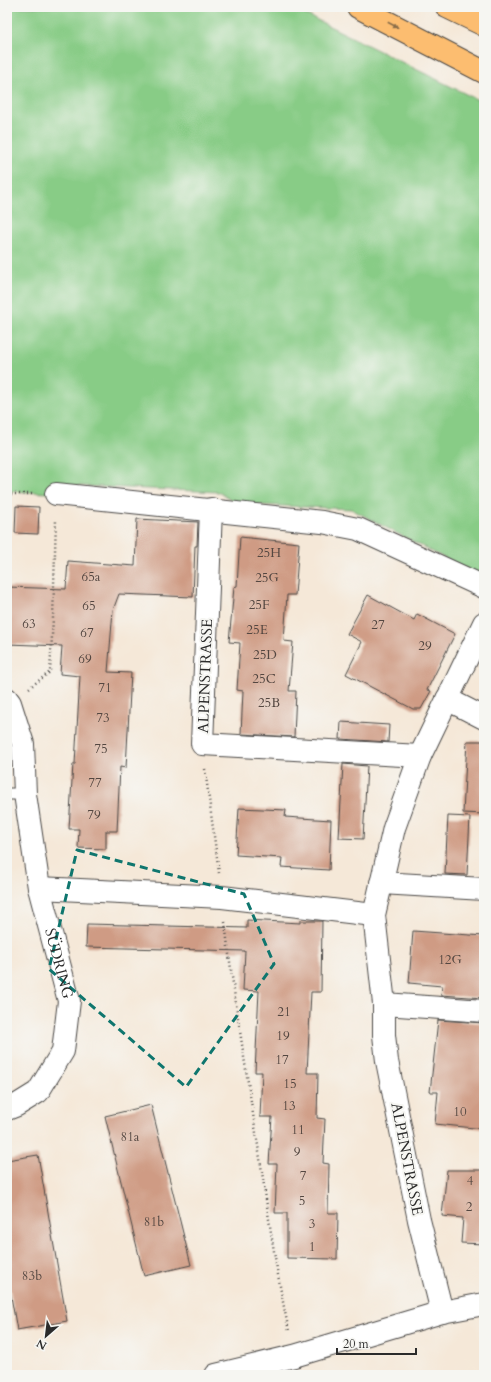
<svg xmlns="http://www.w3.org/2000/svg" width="491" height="1382" viewBox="0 0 491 1382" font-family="Cardo,serif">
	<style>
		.green { fill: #88cc86; stroke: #5a7c58 }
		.building { fill: #cf9b84 }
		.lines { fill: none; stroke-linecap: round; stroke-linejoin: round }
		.service-casing { stroke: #494745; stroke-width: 13 }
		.minor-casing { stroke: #494745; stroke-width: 24 }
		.tertiary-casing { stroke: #494745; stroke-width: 24 }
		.motorway-casing { stroke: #494745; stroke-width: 24 }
		.path { stroke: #494745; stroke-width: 2.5; stroke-dasharray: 1 3; stroke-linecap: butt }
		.service { stroke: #fff; stroke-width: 11 }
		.minor { stroke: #fff; stroke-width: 22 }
		.tertiary { stroke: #fff; stroke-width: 22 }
		.motorway { stroke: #fcbd6f; stroke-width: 22 }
		.oneway { fill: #896d4a }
		.marked { fill: none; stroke: #0f766e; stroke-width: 3; stroke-dasharray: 8 5; stroke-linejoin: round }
		.labels { text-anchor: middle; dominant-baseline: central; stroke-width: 4; stroke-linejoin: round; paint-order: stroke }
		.number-label { font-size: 13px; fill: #544741 }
		.street-label { font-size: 15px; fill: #2b2b2b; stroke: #f6f6f2 }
	</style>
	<rect width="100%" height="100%" fill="#f6f6f2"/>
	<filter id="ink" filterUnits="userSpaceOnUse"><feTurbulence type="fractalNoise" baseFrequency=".025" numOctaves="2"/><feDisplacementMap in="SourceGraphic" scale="8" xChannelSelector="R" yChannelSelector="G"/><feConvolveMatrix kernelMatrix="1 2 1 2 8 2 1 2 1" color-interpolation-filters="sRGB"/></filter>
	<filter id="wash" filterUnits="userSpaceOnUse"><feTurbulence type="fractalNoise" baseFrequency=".012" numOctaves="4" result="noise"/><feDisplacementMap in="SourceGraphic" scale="16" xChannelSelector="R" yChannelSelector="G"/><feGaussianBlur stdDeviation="0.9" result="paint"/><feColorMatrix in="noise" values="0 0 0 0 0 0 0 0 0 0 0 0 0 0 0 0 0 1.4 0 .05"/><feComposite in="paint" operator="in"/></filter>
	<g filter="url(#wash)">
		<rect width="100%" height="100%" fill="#f5e8d8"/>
		<path class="green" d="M 7,7 L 291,7 L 484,103 L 484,579 L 351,509 L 236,504 L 219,492 L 59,485 L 48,493 L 7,491 Z"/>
		<g id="blocks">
			<g class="building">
				<path d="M 16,506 L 39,507 L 38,534 L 15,533 Z"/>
				<path d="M 137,519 L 198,522 L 197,546 L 195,546 L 193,597 L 119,594 L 113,610 L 108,672 L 131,673 L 126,768 L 120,767 L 117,831 L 106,831 L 106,849 L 78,848 L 79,829 L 69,829 L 73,764 L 75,764 L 80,676 L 60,674 L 62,646 L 7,644 L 7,587 L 66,589 L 68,561 L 135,566 Z"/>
				<path d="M 240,537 L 299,543 L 295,595 L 287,595 L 284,641 L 293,642 L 289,691 L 296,691 L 294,737 L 241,734 L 243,691 L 237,690 L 240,643 L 229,642 L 234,587 L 237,586 Z"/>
				<path d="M 368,595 L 414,620 L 417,614 L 455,634 L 427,690 L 431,691 L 421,709 L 413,709 L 346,674 L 362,642 L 347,634 Z"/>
				<path d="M 341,722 L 389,725 L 388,742 L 340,739 Z"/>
				<path d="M 467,741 L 484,741 L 484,814 L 463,813 Z"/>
				<path d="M 343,764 L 367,766 L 363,839 L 339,838 Z"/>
				<path d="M 239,808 L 286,810 L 285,817 L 331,820 L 329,870 L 281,867 L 282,858 L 236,855 Z"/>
				<path d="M 448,816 L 470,817 L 467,875 L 445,874 Z"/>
				<path d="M 247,920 L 300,923 L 300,921 L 322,921 L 321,992 L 311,992 L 307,1073 L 318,1073 L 317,1118 L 325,1119 L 323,1163 L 329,1164 L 328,1213 L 338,1213 L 337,1259 L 287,1258 L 287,1213 L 275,1213 L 277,1164 L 269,1164 L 272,1117 L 260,1117 L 262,1072 L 255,1072 L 259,991 L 243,990 L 245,951 L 86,947 L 87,924 L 247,928 Z"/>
				<path d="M 413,931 L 484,936 L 484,998 L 441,995 L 442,986 L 409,983 Z"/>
				<path d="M 438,1020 L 484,1023 L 484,1129 L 435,1124 L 438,1092 L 430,1092 Z"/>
				<path d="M 151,1105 L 191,1265 L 144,1276 L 105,1116 Z"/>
				<path d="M 38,1155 L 67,1321 L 17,1330 L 7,1274 L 7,1160 Z"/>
				<path d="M 447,1170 L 484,1170 L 484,1244 L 461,1243 L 463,1218 L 442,1216 Z"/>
			</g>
		</g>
	</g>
	<g filter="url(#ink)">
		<use href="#blocks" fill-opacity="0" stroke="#494745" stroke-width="1"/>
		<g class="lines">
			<defs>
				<path id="service" d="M 7,794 L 25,794"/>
				<g id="minor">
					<path d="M 56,494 L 322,522 L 358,529 L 484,587"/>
					<path d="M 211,509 L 202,744 L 420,756"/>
					<path id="s1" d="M 7,699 L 10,703 L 23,744 L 25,794 L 39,888 L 69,1001 L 63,1051 L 38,1092 L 17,1105 L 7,1109"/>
					<path d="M 447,699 L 484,718"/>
					<path d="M 381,883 L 484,889"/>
					<path d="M 39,888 L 222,897 L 374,915"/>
					<path d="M 384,1004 L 484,1011"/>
					<path d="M 442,1312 L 419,1220 L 387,1061 L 384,1035 L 384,1004 L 374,915 L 394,828 L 420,756 L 484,623"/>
				</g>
				<path id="tertiary" d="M 216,1375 L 294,1356 L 442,1312 L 484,1304"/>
				<g id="motorway">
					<path d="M 358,7 L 484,72"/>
					<path d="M 447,7 L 484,25"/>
				</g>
			</defs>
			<use href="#service" class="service-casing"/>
			<use href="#minor" class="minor-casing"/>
			<use href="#tertiary" class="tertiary-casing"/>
			<use href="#motorway" class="motorway-casing"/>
			<g class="path">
				<path d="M 7,494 L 32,494"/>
				<path d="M 29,688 L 50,672 L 53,618 L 56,519"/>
				<path d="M 205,769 L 219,873"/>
				<path d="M 225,922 C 234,999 247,1075 259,1152 C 268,1212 276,1272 289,1331"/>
			</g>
			<use href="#service" class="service"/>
			<use href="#minor" class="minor"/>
			<use href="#tertiary" class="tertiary"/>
			<use href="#motorway" class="motorway"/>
		</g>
		<defs><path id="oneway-solid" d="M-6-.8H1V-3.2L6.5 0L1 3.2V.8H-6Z"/></defs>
		<use class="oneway" href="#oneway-solid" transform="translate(393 25) rotate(28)"/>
	</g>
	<path class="marked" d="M 77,850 L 244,894 L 274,964 L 186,1087 L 49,969 Z"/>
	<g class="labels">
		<g class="number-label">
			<text x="269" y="553">25H</text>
			<text x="91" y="577">65a</text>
			<text x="267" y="578">25G</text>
			<text x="259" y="605">25F</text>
			<text x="89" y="606">65</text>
			<text x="29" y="624">63</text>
			<text x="378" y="625">27</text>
			<text x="257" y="630">25E</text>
			<text x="87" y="633">67</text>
			<text x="425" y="646">29</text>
			<text x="265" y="655">25D</text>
			<text x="85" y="659">69</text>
			<text x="264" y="679">25C</text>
			<text x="105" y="688">71</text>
			<text x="269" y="703">25B</text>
			<text x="103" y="718">73</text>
			<text x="101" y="749">75</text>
			<text x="95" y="783">77</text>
			<text x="94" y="815">79</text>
			<text x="450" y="960">12G</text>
			<text x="284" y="1012">21</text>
			<text x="283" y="1036">19</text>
			<text x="282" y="1060">17</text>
			<text x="290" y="1084">15</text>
			<text x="289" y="1106">13</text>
			<text x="460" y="1112">10</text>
			<text x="298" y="1130">11</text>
			<text x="130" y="1137">81a</text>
			<text x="297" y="1152">9</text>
			<text x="303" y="1176">7</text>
			<text x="470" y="1181">4</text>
			<text x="302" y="1201">5</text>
			<text x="469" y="1207">2</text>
			<text x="154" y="1222">81b</text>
			<text x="312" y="1224">3</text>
			<text x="312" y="1247">1</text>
			<text x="32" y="1276">83b</text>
		</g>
		<g class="street-label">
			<text transform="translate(205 676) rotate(-88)">ALPENSTRASSE</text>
			<text stroke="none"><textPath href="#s1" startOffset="271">SÜDRING</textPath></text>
			<text transform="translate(407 1159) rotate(79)">ALPENSTRASSE</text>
		</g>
	</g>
	<rect width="491" height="1382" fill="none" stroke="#f6f6f2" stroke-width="24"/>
	<g transform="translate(46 1336) rotate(208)" stroke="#f6f6f2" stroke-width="3" paint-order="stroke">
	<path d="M0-3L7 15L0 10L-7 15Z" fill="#2b2b2b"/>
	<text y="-6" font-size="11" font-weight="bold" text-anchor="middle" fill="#2b2b2b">N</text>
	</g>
	<path d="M337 1348v6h79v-6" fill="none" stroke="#2b2b2b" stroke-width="2"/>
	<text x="343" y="1348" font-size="12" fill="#2b2b2b" stroke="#f6f6f2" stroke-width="3" paint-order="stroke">20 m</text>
</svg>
